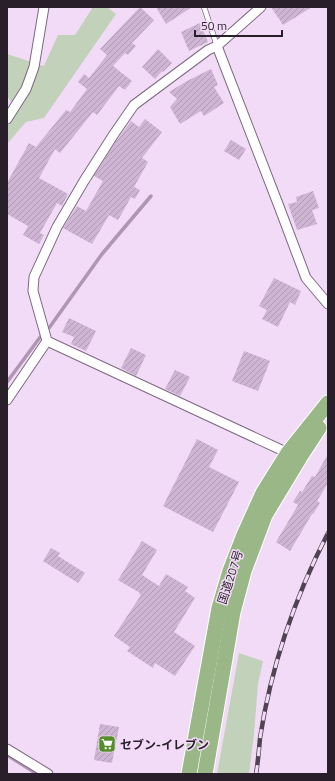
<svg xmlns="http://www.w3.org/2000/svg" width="335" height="781" viewBox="0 0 335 781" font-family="'Titillium Web','Noto Sans JP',sans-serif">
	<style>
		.green { fill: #c2d1b9 }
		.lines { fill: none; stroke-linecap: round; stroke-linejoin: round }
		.stream { stroke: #af97b4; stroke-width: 3.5 }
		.building { fill: url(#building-hatch) }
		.service-casing { stroke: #7e6a82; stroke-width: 6 }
		.minor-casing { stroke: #7e6a82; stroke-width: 11 }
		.trunk-casing { stroke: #fff; stroke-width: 17 }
		.service { stroke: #fff; stroke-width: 4.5 }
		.minor { stroke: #fff; stroke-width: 9 }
		.trunk { stroke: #9ab787; stroke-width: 15 }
		.rail-casing { stroke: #504452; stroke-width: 4.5 }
		.rail { stroke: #f2dbf7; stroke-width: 3; stroke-dasharray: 9; stroke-linecap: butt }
		.labels { text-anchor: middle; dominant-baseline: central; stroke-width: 3; stroke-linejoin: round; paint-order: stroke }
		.street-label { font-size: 12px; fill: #281f2a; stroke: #f2dbf7 }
		.poi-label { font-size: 12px; font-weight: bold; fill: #281f2a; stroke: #f2dbf7; text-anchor: start }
	</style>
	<defs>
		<pattern id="building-hatch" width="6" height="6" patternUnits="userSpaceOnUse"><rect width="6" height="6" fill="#ceb5d4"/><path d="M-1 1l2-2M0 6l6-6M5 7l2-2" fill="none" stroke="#b19bb6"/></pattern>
	</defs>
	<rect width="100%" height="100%" fill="#f2dbf7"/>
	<g class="green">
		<path d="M 93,7 L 107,7 L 116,14 L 44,118 L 26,122 L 7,144 L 7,112 L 13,103 L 7,97 L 7,54 L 44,66 L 58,35 L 75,35 Z"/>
		<path d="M 239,653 L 263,661 L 258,684 L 254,734 L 249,774 L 217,774 Z"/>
	</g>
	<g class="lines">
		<g class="stream">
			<path d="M 49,328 L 102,254 L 151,196"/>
			<path d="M 7,382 L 41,336"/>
			<path d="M 7,755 L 37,774"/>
		</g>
	</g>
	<g class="building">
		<path d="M 140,7 L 154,20 L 132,43 L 136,46 L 128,55 L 125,53 L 113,66 L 132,81 L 125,90 L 119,86 L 97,115 L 93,112 L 60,153 L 55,149 L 39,178 L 68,194 L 62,206 L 57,203 L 40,233 L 44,235 L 39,244 L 23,235 L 28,226 L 7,214 L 7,183 L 29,143 L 36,147 L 66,110 L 70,112 L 87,89 L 78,82 L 84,74 L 89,78 L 107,55 L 100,49 Z"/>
		<path d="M 156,7 L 192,7 L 166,24 Z"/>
		<path d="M 271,7 L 312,7 L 283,25 Z"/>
		<path d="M 200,23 L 208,42 L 189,51 L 181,32 Z"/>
		<path d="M 158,49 L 172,63 L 163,72 L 162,71 L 155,79 L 142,67 Z"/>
		<path d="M 211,69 L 218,85 L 214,87 L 224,103 L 204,116 L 201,111 L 180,124 L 170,107 L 177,99 L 169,92 L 187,81 Z"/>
		<path d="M 145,119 L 162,132 L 142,158 L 148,162 L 134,187 L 140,190 L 135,199 L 131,197 L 118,220 L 109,215 L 92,244 L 63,228 L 77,206 L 86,211 L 103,181 L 94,176 L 115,143 L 131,121 L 139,127 Z"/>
		<path d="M 231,140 L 246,149 L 239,160 L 224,151 Z"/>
		<path d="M 313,191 L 319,208 L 312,210 L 317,224 L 297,230 L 288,204 L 297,202 L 296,197 Z"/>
		<path d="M 274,278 L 301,291 L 295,305 L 290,302 L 278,327 L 262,319 L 267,310 L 259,306 Z"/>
		<path d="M 69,318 L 96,331 L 86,351 L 71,344 L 74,337 L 62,332 Z"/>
		<path d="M 131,348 L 146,355 L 136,376 L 121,368 Z"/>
		<path d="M 244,351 L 270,361 L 258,391 L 232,381 Z"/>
		<path d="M 175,370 L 190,377 L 180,396 L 165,389 Z"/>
		<path d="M 197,439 L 218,450 L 209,467 L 239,482 L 213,532 L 163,506 Z"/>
		<path d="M 328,454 L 328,483 L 317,501 L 320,503 L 313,514 L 312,514 L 290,551 L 276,542 L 298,505 L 293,502 L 300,491 L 302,492 L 312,476 L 315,477 Z"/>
		<path d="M 142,541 L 157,550 L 142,575 L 159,586 L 166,574 L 188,587 L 185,591 L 195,598 L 174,632 L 195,646 L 175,676 L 155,663 L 153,668 L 127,651 L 130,647 L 114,636 L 141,595 L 139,594 L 140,593 L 118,580 Z"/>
		<path d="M 51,548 L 60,553 L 58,556 L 85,573 L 78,583 L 43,561 Z"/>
		<path d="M 100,724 L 119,727 L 112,763 L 94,760 Z"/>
	</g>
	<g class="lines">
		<defs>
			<path id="service" d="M 204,7 L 217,46"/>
			<g id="minor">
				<path d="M 261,7 L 217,46 L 208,50 L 134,105 L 114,134 L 84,181 L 57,227 L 34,277 L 33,291 L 47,341 L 288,453"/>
				<path d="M 217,46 L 280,209 L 306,278 L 328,304"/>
				<path d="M 7,119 L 26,89 L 34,67 L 44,7"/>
				<path d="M 7,400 L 47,341"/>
				<path d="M 7,749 L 48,774"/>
			</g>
			<g id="trunk">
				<path d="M 189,774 L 219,608 L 230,571 L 244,535 L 263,493 L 288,453 L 328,403"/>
				<path d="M 205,774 L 228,641 L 233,612 L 244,571 L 265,515 L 300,457 L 319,428"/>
			</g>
		</defs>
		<use href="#service" class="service-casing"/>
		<use href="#minor" class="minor-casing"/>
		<use href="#trunk" class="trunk-casing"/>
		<use href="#service" class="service"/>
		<use href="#minor" class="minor"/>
		<use href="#trunk" class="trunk"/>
		<defs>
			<path id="rail" d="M 256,774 C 258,762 259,750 260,738 C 271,667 295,597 328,533"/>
		</defs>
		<use href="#rail" class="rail-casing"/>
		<use href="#rail" class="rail"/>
	</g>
	<defs>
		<symbol id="supermarket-square" viewBox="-11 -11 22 22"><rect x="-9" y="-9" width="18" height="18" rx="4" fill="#568e2b" stroke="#f2dbf7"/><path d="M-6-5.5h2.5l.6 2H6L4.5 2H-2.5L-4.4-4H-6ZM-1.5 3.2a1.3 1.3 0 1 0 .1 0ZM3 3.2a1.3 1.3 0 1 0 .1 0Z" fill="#fff"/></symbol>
	</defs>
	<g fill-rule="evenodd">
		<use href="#supermarket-square" x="97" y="734" width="20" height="20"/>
	</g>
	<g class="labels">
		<g class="street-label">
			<text transform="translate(230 577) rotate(-72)">国道207号</text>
		</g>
		<g class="poi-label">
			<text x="120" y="744">セブン-イレブン</text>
		</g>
	</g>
	<rect width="335" height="781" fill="none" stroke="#281f2a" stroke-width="16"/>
	<path d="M195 30v6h87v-6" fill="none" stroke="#281f2a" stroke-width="2"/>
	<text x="201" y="30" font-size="12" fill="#281f2a" stroke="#f2dbf7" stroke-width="3" paint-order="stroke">50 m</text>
</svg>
